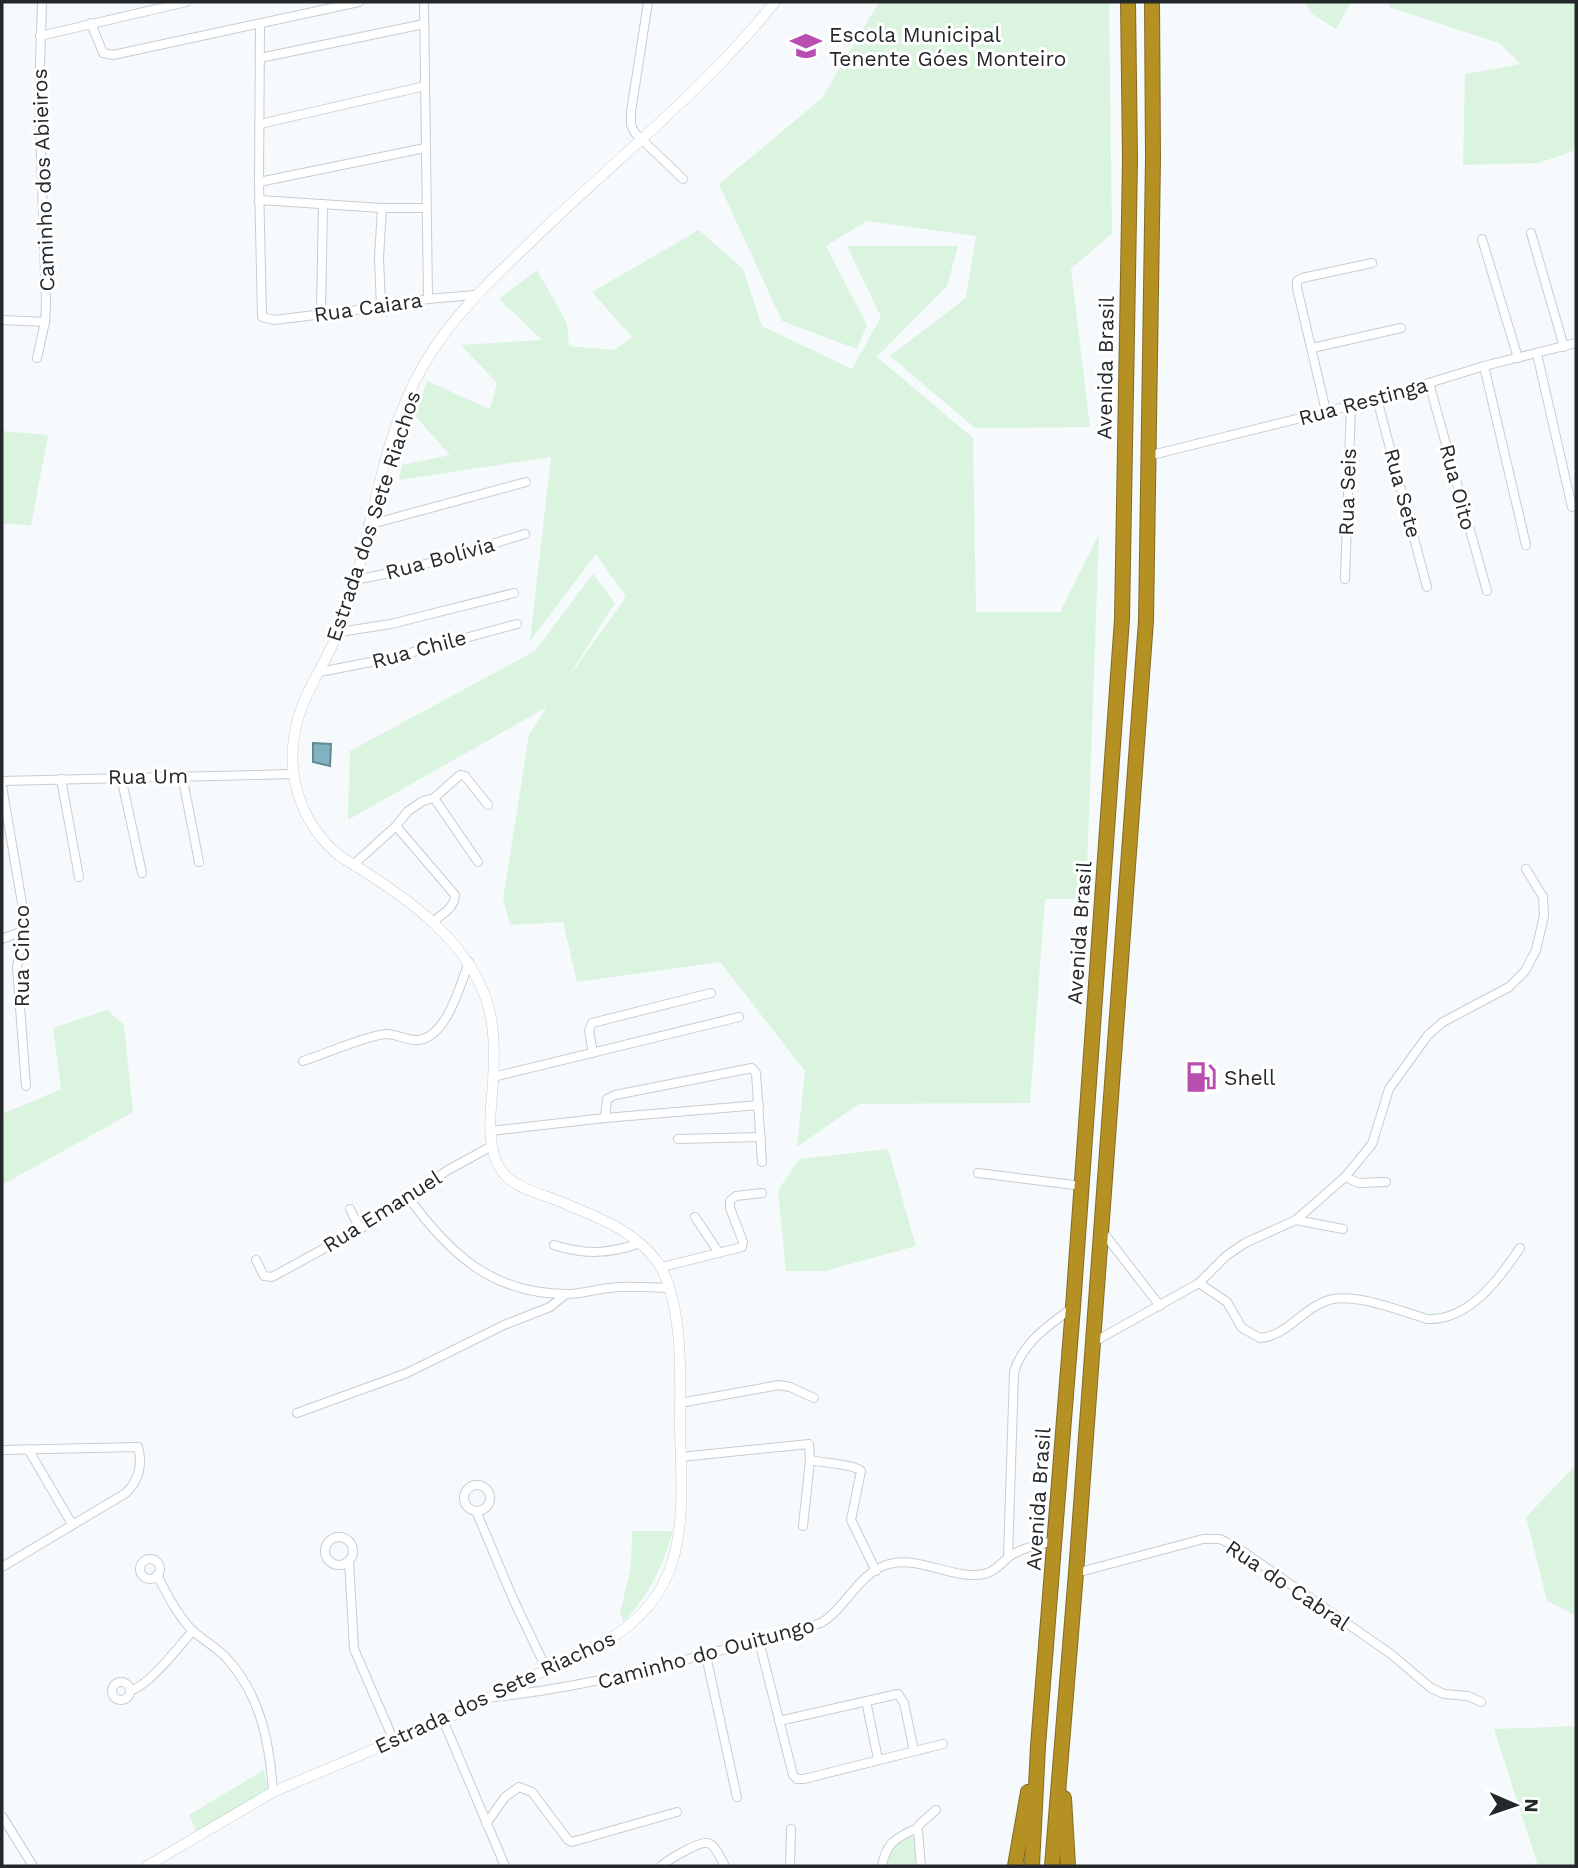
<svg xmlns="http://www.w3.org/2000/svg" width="1578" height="1868" viewBox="0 0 1578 1868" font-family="'Work Sans',sans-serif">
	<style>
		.green { fill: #daf4df }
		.water { fill: #80b3bf; stroke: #648993; stroke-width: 2 }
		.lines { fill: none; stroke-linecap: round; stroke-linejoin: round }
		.minor-casing { stroke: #c4ced6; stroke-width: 10 }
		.tertiary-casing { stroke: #c4ced6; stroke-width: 11 }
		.motorway-casing { stroke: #826c25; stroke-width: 16 }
		.minor { stroke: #fff; stroke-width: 8 }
		.tertiary { stroke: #fff; stroke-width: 10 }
		.motorway { stroke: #b59022; stroke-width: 14 }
		.labels { text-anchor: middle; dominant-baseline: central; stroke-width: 6; stroke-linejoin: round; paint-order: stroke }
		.poi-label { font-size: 21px; fill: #24282b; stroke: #fff; text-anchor: start }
		.street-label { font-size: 21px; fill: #24282b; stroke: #fff }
	</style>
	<rect width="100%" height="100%" fill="#f6fafd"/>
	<g class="green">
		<path d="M 879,2 L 1109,2 L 1112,233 L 1071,269 L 1090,427 L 975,428 L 890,356 L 966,298 L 976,236 L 867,221 L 826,246 L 867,325 L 857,349 L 782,321 L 719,184 L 822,98 Z"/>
		<path d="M 1304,2 L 1351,2 L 1336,29 L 1312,14 Z"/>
		<path d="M 1391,2 L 1576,2 L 1576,150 L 1539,163 L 1463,165 L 1465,74 L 1521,64 L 1499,43 L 1389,7 Z"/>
		<path d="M 699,230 L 743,269 L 762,326 L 852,369 L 881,317 L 847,246 L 958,246 L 947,286 L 877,357 L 973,438 L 976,612 L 1060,612 L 1099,534 L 1086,899 L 1045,899 L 1030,1103 L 859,1104 L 797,1147 L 805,1071 L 720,962 L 577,982 L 563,922 L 510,925 L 503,899 L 529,735 L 547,707 L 348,820 L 350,751 L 535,651 L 593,574 L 615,603 L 564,684 L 626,597 L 596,554 L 530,641 L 551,457 L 399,480 L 402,465 L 450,455 L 415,416 L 427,381 L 490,409 L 497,383 L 461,345 L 542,340 L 499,299 L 537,270 L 567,323 L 569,346 L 614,350 L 632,337 L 592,292 Z"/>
		<path d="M 2,431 L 48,435 L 31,525 L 2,524 Z"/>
		<path d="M 107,1010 L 124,1025 L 133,1112 L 2,1185 L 2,1114 L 61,1089 L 53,1028 Z"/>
		<path d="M 888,1149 L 916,1246 L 825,1271 L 786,1271 L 778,1190 L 800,1159 Z"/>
		<path d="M 1576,1465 L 1576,1616 L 1547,1601 L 1526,1517 Z"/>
		<path d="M 632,1531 L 673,1531 C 662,1568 650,1593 624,1622 L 620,1613 L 631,1566 Z"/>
		<path d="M 1576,1726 L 1576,1866 L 1538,1866 L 1494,1729 Z"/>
		<path d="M 264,1770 L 268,1791 L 196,1831 L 189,1815 Z"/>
		<path d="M 907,1837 L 916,1838 L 917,1866 L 886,1866 C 889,1851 892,1843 907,1837 Z"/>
	</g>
	<path class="water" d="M 313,743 L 331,744 L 330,766 L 313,762 Z"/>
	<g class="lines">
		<defs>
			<g id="minor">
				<path d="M 424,2 L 428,299"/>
				<path d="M 648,2 L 631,112 L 631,125 L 635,133 L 683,179"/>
				<path d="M 91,23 L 103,53 L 113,55 L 359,2"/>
				<path d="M 260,25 L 259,182 L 262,317 L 274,320 L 381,307 L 428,299 L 475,295"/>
				<path d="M 40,36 L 186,2"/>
				<path d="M 260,58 L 424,24"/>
				<path d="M 260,124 L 425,86"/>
				<path d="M 259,182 L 425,148"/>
				<path d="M 259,200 L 382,208 L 426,208"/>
				<path d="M 1531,233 L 1564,347"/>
				<path d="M 1482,239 L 1518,358"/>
				<path d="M 381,307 L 379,258 L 382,208"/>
				<path d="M 321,313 L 323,204"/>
				<path d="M 2,320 L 45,322"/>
				<path d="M 1312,348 L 1401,328"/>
				<path d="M 1537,354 L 1572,507"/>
				<path d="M 37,358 L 45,322 L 46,303 L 39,98 L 42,2"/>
				<path d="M 1484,366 L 1526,545"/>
				<path d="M 1429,383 L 1487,591"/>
				<path d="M 1377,399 L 1427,587"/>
				<path d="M 1326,411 L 1297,288 L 1297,281 L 1302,278 L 1372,263"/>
				<path d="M 1148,456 L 1377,399 L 1484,366 L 1576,343"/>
				<path d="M 368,525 L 526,482"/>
				<path d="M 1345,579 L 1351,405"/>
				<path d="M 355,580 L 409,569 L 525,534"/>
				<path d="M 339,632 L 391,624 L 514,593"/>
				<path d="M 320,672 L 391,658 L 517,624"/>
				<path d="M 182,775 L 199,862"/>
				<path d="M 121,777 L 142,873"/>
				<path d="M 61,779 L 79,877"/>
				<path d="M 2,781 L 294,774"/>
				<path d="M 2,786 L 24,915 L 17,968 L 26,1086"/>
				<path d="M 434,798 L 478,862"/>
				<path d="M 396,826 L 455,895 C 455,908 441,915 432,922"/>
				<path d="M 353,865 L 396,826 L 408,811 L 423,801 L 434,798 L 460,775 L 465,776 L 488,805"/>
				<path d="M 2,939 L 23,931"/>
				<path d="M 593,1053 L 589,1031 L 592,1023 L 711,993"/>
				<path d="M 303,1061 C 322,1055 368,1035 386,1034 C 397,1034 407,1041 418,1040 C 447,1037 460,985 469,962"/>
				<path d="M 493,1077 L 739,1017"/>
				<path d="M 605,1118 L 607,1099 L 615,1095 L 752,1068 L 756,1073 L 762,1162"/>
				<path d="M 491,1131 L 605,1118 L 759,1105"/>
				<path d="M 678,1139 L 761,1137"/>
				<path d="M 978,1173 L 1082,1186"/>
				<path d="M 1345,1177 L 1359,1183 L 1386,1182"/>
				<path d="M 408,1197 C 450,1254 492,1294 567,1294 C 582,1294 596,1289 610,1288 C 629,1285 650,1288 670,1288"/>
				<path d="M 350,1209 L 360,1229"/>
				<path d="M 695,1217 L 719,1253"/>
				<path d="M 1296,1220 L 1343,1229"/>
				<path d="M 1102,1231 L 1160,1306"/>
				<path d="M 554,1245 C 584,1255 610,1254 640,1243"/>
				<path d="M 256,1260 L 264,1276 L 272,1277 L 360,1229 L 448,1170 L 492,1146"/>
				<path d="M 662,1267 L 742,1247 L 743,1242 L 730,1208 L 730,1201 L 736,1196 L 762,1193"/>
				<path d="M 1199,1283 L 1227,1302 L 1242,1328 L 1260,1338 C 1287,1336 1302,1309 1326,1301 C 1353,1291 1400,1311 1427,1319 C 1469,1321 1499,1279 1520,1248"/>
				<path d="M 1092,1343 L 1199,1283 L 1226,1256 L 1245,1243 L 1296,1220 L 1345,1177 L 1372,1144 L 1389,1089 L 1428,1035 L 1443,1022 L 1509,987 L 1525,971 L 1536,950 L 1544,916 L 1543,897 L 1526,869"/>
				<path d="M 680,1403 L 779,1385 L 790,1387 L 814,1398"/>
				<path d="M 297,1413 L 407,1373 L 504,1325 L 550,1307 L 566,1294"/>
				<path d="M 28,1449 L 72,1524"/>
				<path d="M 2,1450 L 138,1447 C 143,1465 139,1480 126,1493 L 2,1567"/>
				<path d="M 681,1457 L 809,1444 L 810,1460 L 803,1526"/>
				<path d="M 810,1460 C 822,1463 854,1464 861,1471 L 851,1520 L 876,1571"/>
				<circle cx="477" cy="1498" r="13"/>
				<path d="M 476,1511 L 514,1601 L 547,1670"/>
				<circle cx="339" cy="1551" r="14"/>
				<path d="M 1008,1557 L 1014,1372 C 1023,1342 1048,1326 1072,1308"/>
				<circle cx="150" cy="1569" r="10"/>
				<path d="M 349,1561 L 354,1649 L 394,1741"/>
				<path d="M 1076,1573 L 1203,1539 L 1220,1539 L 1238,1548 L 1391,1654 L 1431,1688 L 1444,1694 L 1468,1696 L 1481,1702"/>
				<path d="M 157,1575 C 167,1594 177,1615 192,1630 C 203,1641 219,1648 229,1661 C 261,1697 270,1745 273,1792"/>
				<path d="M 759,1641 L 793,1775 L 797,1779 L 804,1779 L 943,1744"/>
				<path d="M 706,1656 L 737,1797"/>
				<circle cx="121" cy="1691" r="9"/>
				<path d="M 130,1691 C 150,1685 177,1648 193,1631"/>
				<path d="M 495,1697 C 607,1685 713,1652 821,1623 C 846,1608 859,1572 889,1564 C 921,1556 953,1580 984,1574 C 995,1572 1002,1562 1010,1556 C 1024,1547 1040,1544 1056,1541"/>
				<path d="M 866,1701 L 878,1759"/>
				<path d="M 443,1720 L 505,1866"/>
				<path d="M 779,1721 L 898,1694 L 904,1703 L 914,1751"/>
				<path d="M 2,1816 L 33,1866"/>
				<path d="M 486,1824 L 505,1797 L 519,1787 L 532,1792 L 568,1840 L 572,1842 L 677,1812"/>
				<path d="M 916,1830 L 920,1824 L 936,1810"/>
				<path d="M 661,1866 C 668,1860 699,1841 708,1843 C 716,1845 721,1860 725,1866"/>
				<path d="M 790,1866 L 791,1829"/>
				<path d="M 882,1866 C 886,1844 894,1839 913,1830 L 918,1831 L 921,1866"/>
			</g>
			<path id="tertiary" d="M 147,1866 L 273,1792 L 443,1720 L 608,1640 C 640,1621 662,1596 673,1560 C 685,1518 681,1472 680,1429 C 680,1382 683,1331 669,1286 C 665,1274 660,1264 651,1254 C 625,1225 587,1213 551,1198 C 534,1192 512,1186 501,1170 C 485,1146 491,1109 493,1082 C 494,1060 495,1035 490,1013 C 474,941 401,893 341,857 C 300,824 283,771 298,719 C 307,687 328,659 340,628 C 373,543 376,448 423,366 C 453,313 498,274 541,232 C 620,156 707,87 775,2"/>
			<g id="motorway">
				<path d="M 1064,1798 L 1068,1866"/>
				<path d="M 1015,1866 L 1028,1792"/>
				<path d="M 1032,1866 L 1038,1746 L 1073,1307 L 1122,619 L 1130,160 L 1128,2"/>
				<path d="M 1052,1866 L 1076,1573 L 1146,621 L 1153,158 L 1152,2"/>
			</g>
		</defs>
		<use href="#minor" class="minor-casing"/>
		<use href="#tertiary" class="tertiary-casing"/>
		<use href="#motorway" class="motorway-casing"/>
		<use href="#minor" class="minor"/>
		<use href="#tertiary" class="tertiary"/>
		<use href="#motorway" class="motorway"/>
	</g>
	<defs>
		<symbol id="school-bare" viewBox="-9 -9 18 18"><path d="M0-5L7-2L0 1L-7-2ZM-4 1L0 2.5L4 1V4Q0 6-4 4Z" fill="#b74eb0" stroke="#fff" stroke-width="2.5" paint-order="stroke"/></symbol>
		<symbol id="fuel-bare" viewBox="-9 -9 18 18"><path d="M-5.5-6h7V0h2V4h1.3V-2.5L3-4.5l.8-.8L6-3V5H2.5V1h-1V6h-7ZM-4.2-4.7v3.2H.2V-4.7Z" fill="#b74eb0" stroke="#fff" stroke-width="2.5" paint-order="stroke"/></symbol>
	</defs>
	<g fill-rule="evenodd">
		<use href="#school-bare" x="784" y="24" width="44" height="44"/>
		<use href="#fuel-bare" x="1179" y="1055" width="44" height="44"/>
	</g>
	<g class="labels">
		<g class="poi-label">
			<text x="829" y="34">Escola Municipal<tspan x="829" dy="24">Tenente Góes Monteiro</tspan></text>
			<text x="1224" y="1077">Shell</text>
		</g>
		<g class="street-label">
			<text transform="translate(43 180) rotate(-92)">Caminho dos Abieiros</text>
			<text transform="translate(368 307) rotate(-8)">Rua Caiara</text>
			<text transform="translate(1105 368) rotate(-89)">Avenida Brasil</text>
			<text transform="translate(1363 401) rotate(-15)">Rua Restinga</text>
			<text transform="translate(1458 487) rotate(75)">Rua Oito</text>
			<text transform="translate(1347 492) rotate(-88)">Rua Seis</text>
			<text transform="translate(1403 493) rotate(75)">Rua Sete</text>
			<text transform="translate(373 516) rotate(-72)">Estrada dos Sete Riachos</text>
			<text transform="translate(440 558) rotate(-15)">Rua Bolívia</text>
			<text transform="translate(419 649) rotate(-15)">Rua Chile</text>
			<text transform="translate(148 776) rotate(-1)">Rua Um</text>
			<text transform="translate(1079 933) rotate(-86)">Avenida Brasil</text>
			<text transform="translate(21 956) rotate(-90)">Rua Cinco</text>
			<text transform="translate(382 1211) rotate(-32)">Rua Emanuel</text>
			<text transform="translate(1038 1499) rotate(-86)">Avenida Brasil</text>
			<text transform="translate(1288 1585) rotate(34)">Rua do Cabral</text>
			<text transform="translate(706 1653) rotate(-15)">Caminho do Ouitungo</text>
			<text transform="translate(495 1692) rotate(-25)">Estrada dos Sete Riachos</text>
		</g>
	</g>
	<rect width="1578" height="1868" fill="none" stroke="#24282b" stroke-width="7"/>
	<g transform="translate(1515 1805) rotate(92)" stroke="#ffffff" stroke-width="5" paint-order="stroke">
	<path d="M0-5L12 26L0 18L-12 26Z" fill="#24282b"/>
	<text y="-10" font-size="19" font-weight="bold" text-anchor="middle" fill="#24282b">N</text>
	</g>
</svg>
